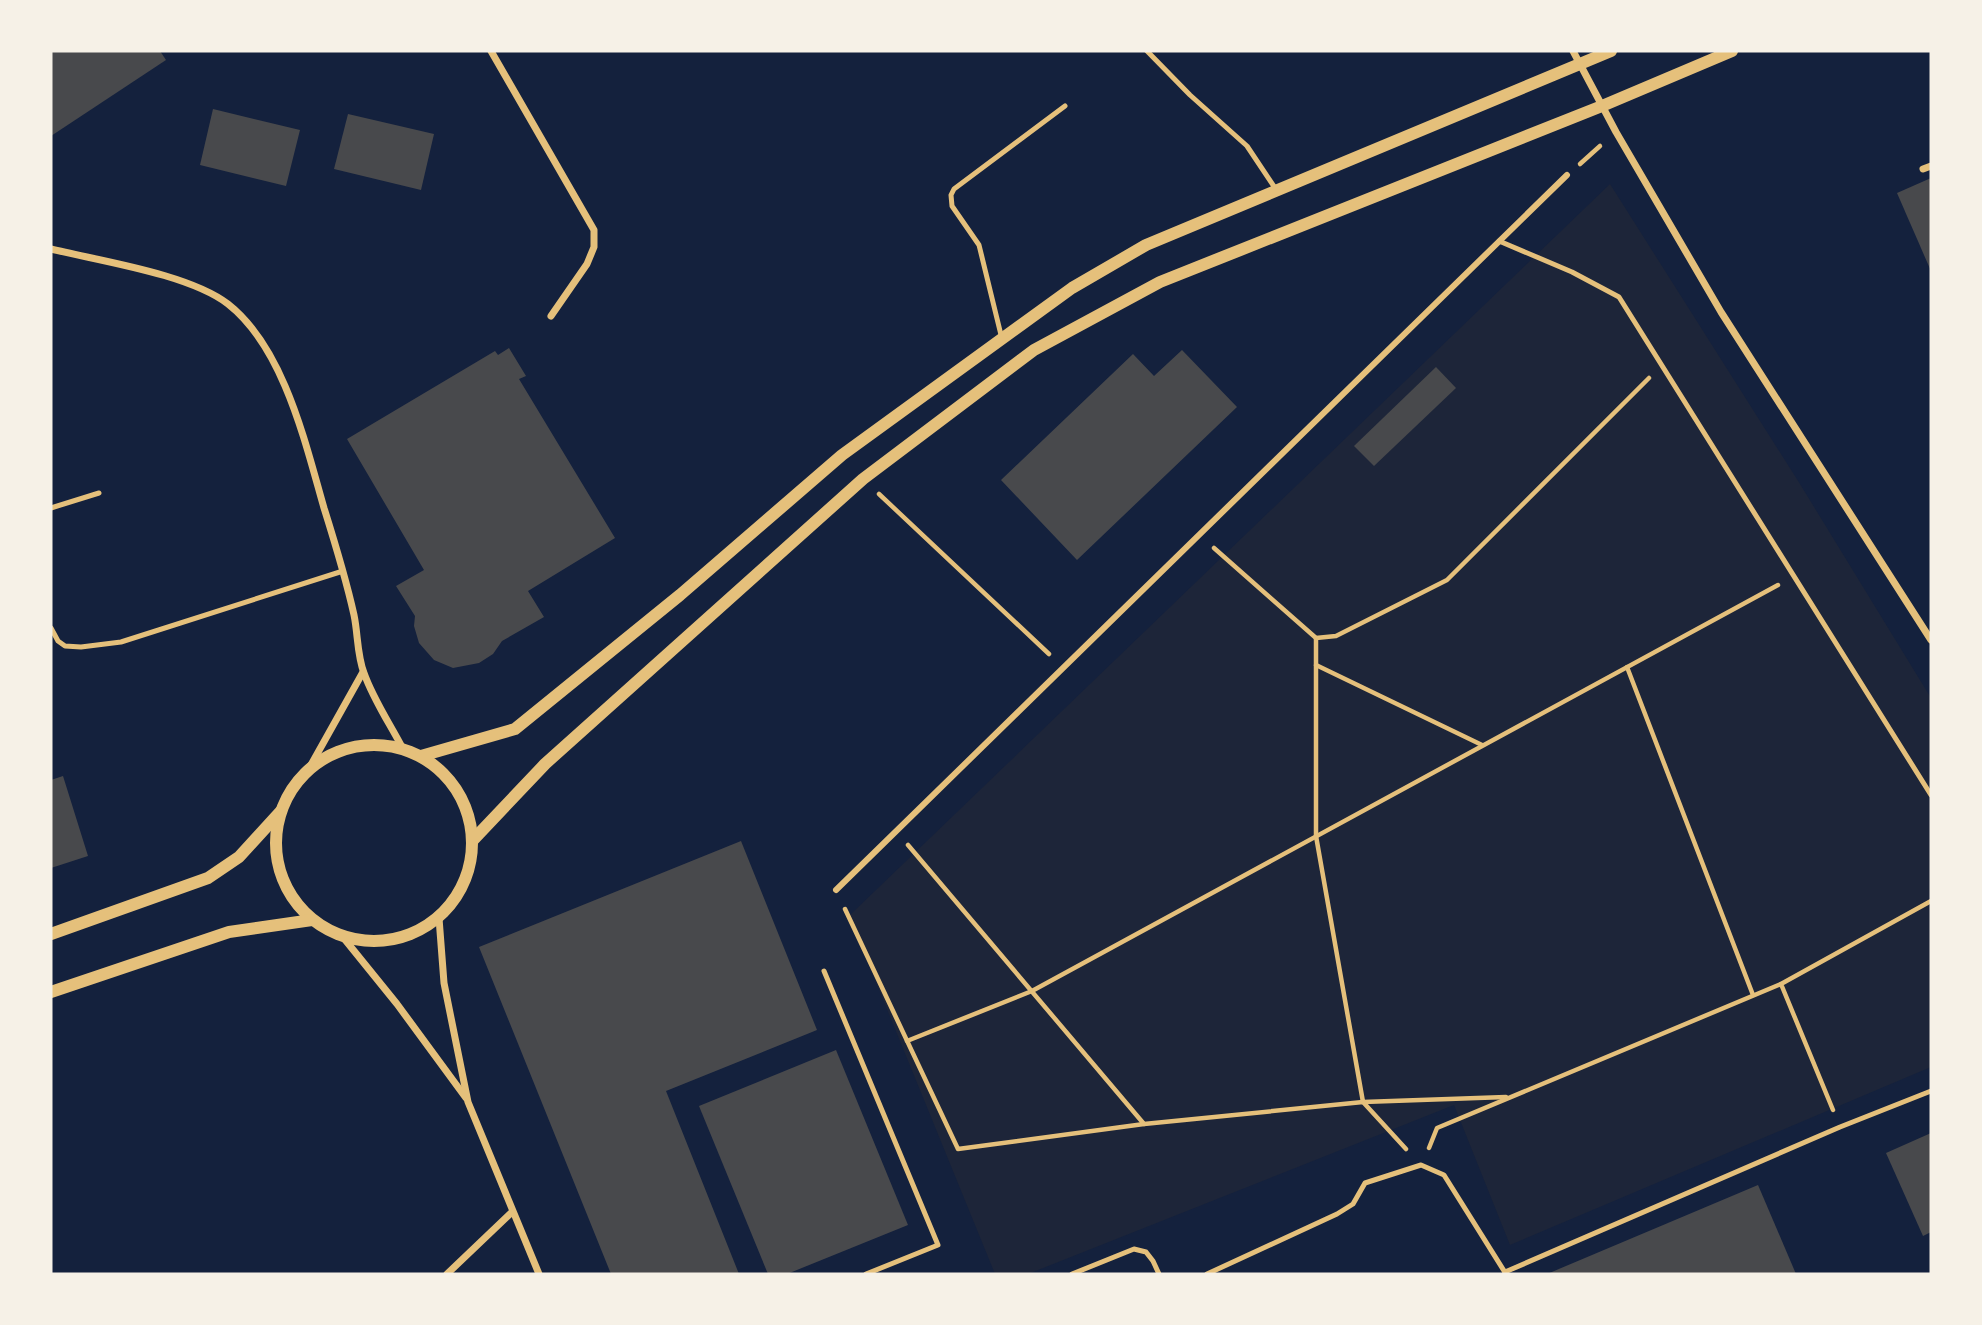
<svg xmlns="http://www.w3.org/2000/svg" width="1982" height="1325" viewBox="0 0 1982 1325" font-family="'DejaVu Sans',sans-serif">
	<style>
		.green { fill: #1d2539 }
		.building { fill: #48494c }
		.lines { fill: none; stroke-linecap: round; stroke-linejoin: round }
		.path { stroke: #e5c07b; stroke-width: 4.5 }
		.service { stroke: #e5c07b; stroke-width: 5 }
		.pedestrian { stroke: #e5c07b; stroke-width: 6 }
		.minor { stroke: #e5c07b; stroke-width: 7 }
		.tertiary { stroke: #e5c07b; stroke-width: 12 }
	</style>
	<rect width="100%" height="100%" fill="#14213d"/>
	<path class="green" d="M 1610,184 L 1800,484 L 1931,698 L 1931,1067 L 1510,1245 L 1454,1105 L 1028,1274 L 995,1274 L 849,916 Z"/>
	<g class="building">
		<path d="M 53,51 L 160,51 L 166,60 L 51,136 L 51,52 Z"/>
		<path d="M 213,109 L 300,130 L 286,186 L 200,165 Z"/>
		<path d="M 348,114 L 434,134 L 421,190 L 334,169 Z"/>
		<path d="M 1931,178 L 1931,271 L 1897,193 Z"/>
		<path d="M 509,348 L 526,376 L 519,379 L 615,538 L 528,591 L 544,617 L 502,641 L 493,654 L 479,663 L 453,668 L 434,660 L 419,643 L 414,626 L 415,616 L 396,586 L 424,570 L 347,439 L 495,351 L 498,355 Z"/>
		<path d="M 1182,350 L 1237,407 L 1077,560 L 1001,480 L 1133,354 L 1154,376 Z"/>
		<path d="M 1436,367 L 1456,388 L 1374,466 L 1354,446 Z"/>
		<path d="M 63,776 L 88,856 L 51,868 L 51,780 Z"/>
		<path d="M 741,841 L 817,1030 L 666,1091 L 739,1274 L 611,1274 L 479,947 Z"/>
		<path d="M 836,1050 L 908,1225 L 787,1274 L 768,1274 L 699,1106 Z"/>
		<path d="M 1931,1133 L 1931,1232 L 1923,1236 L 1886,1153 Z"/>
		<path d="M 1758,1185 L 1796,1274 L 1547,1274 Z"/>
	</g>
	<g class="lines">
		<g class="path">
			<path d="M 1580,164 L 1600,146"/>
			<path d="M 879,494 L 1049,654"/>
			<path d="M 1214,548 L 1316,638 L 1336,636 L 1447,580 L 1649,378"/>
			<path d="M 1316,638 L 1316,836 L 1363,1102 L 1506,1097"/>
			<path d="M 1316,665 L 1482,745"/>
			<path d="M 1627,667 L 1753,995"/>
			<path d="M 908,845 L 1144,1124 L 1363,1102 L 1406,1149"/>
			<path d="M 845,909 L 958,1149 L 1144,1124"/>
			<path d="M 907,1041 L 1032,991 L 1778,585"/>
			<path d="M 1833,1110 L 1781,984 L 1931,901"/>
			<path d="M 1429,1148 L 1437,1128 L 1781,984"/>
		</g>
		<g class="service">
			<path d="M 1147,51 L 1190,95 L 1247,146 L 1277,191"/>
			<path d="M 1499,241 L 1572,272 L 1619,297 L 1931,795"/>
			<path d="M 1002,339 L 979,245 L 952,206 L 951,195 L 954,189 L 1065,106"/>
			<path d="M 51,508 L 99,493"/>
			<path d="M 51,628 L 58,641 L 65,646 L 81,647 L 121,642 L 343,571"/>
			<path d="M 824,971 L 938,1245 L 866,1274"/>
			<path d="M 1505,1272 L 1840,1127 L 1931,1091"/>
			<path d="M 1072,1274 L 1134,1249 L 1146,1252 L 1153,1261 L 1159,1274"/>
			<path d="M 1207,1274 L 1337,1214 L 1353,1204 L 1365,1183 L 1421,1165 L 1444,1175 L 1506,1274"/>
		</g>
		<path class="pedestrian" d="M 836,890 L 1567,175"/>
		<g class="minor">
			<path d="M 491,51 L 594,230 L 594,247 L 587,264 L 551,316"/>
			<path d="M 1573,51 L 1616,132 L 1721,312 L 1931,640"/>
			<path d="M 1923,169 L 1931,166"/>
			<path d="M 51,249 C 100,261 189,274 228,304 C 284,348 305,442 324,508 C 335,543 346,579 354,615 C 358,634 357,655 364,673 C 373,699 390,724 403,749"/>
			<path d="M 307,772 L 363,672"/>
			<path d="M 439,918 L 444,983 L 468,1102 L 539,1274"/>
			<path d="M 342,936 L 397,1004 L 466,1098"/>
			<path d="M 447,1274 L 512,1212"/>
		</g>
		<g class="tertiary">
			<circle cx="374" cy="843" r="98"/>
			<path d="M 421,756 L 515,729 L 680,595 L 842,455 L 1072,288 L 1146,245 L 1611,51"/>
			<path d="M 473,840 L 545,764 L 863,479 L 1034,350 L 1160,282 L 1602,106 L 1732,51"/>
			<path d="M 51,934 L 208,878 L 239,857 L 281,811"/>
			<path d="M 51,992 L 229,932 L 312,920"/>
		</g>
	</g>
	<rect width="1982" height="1325" fill="none" stroke="#f6f1e7" stroke-width="105"/>
</svg>
